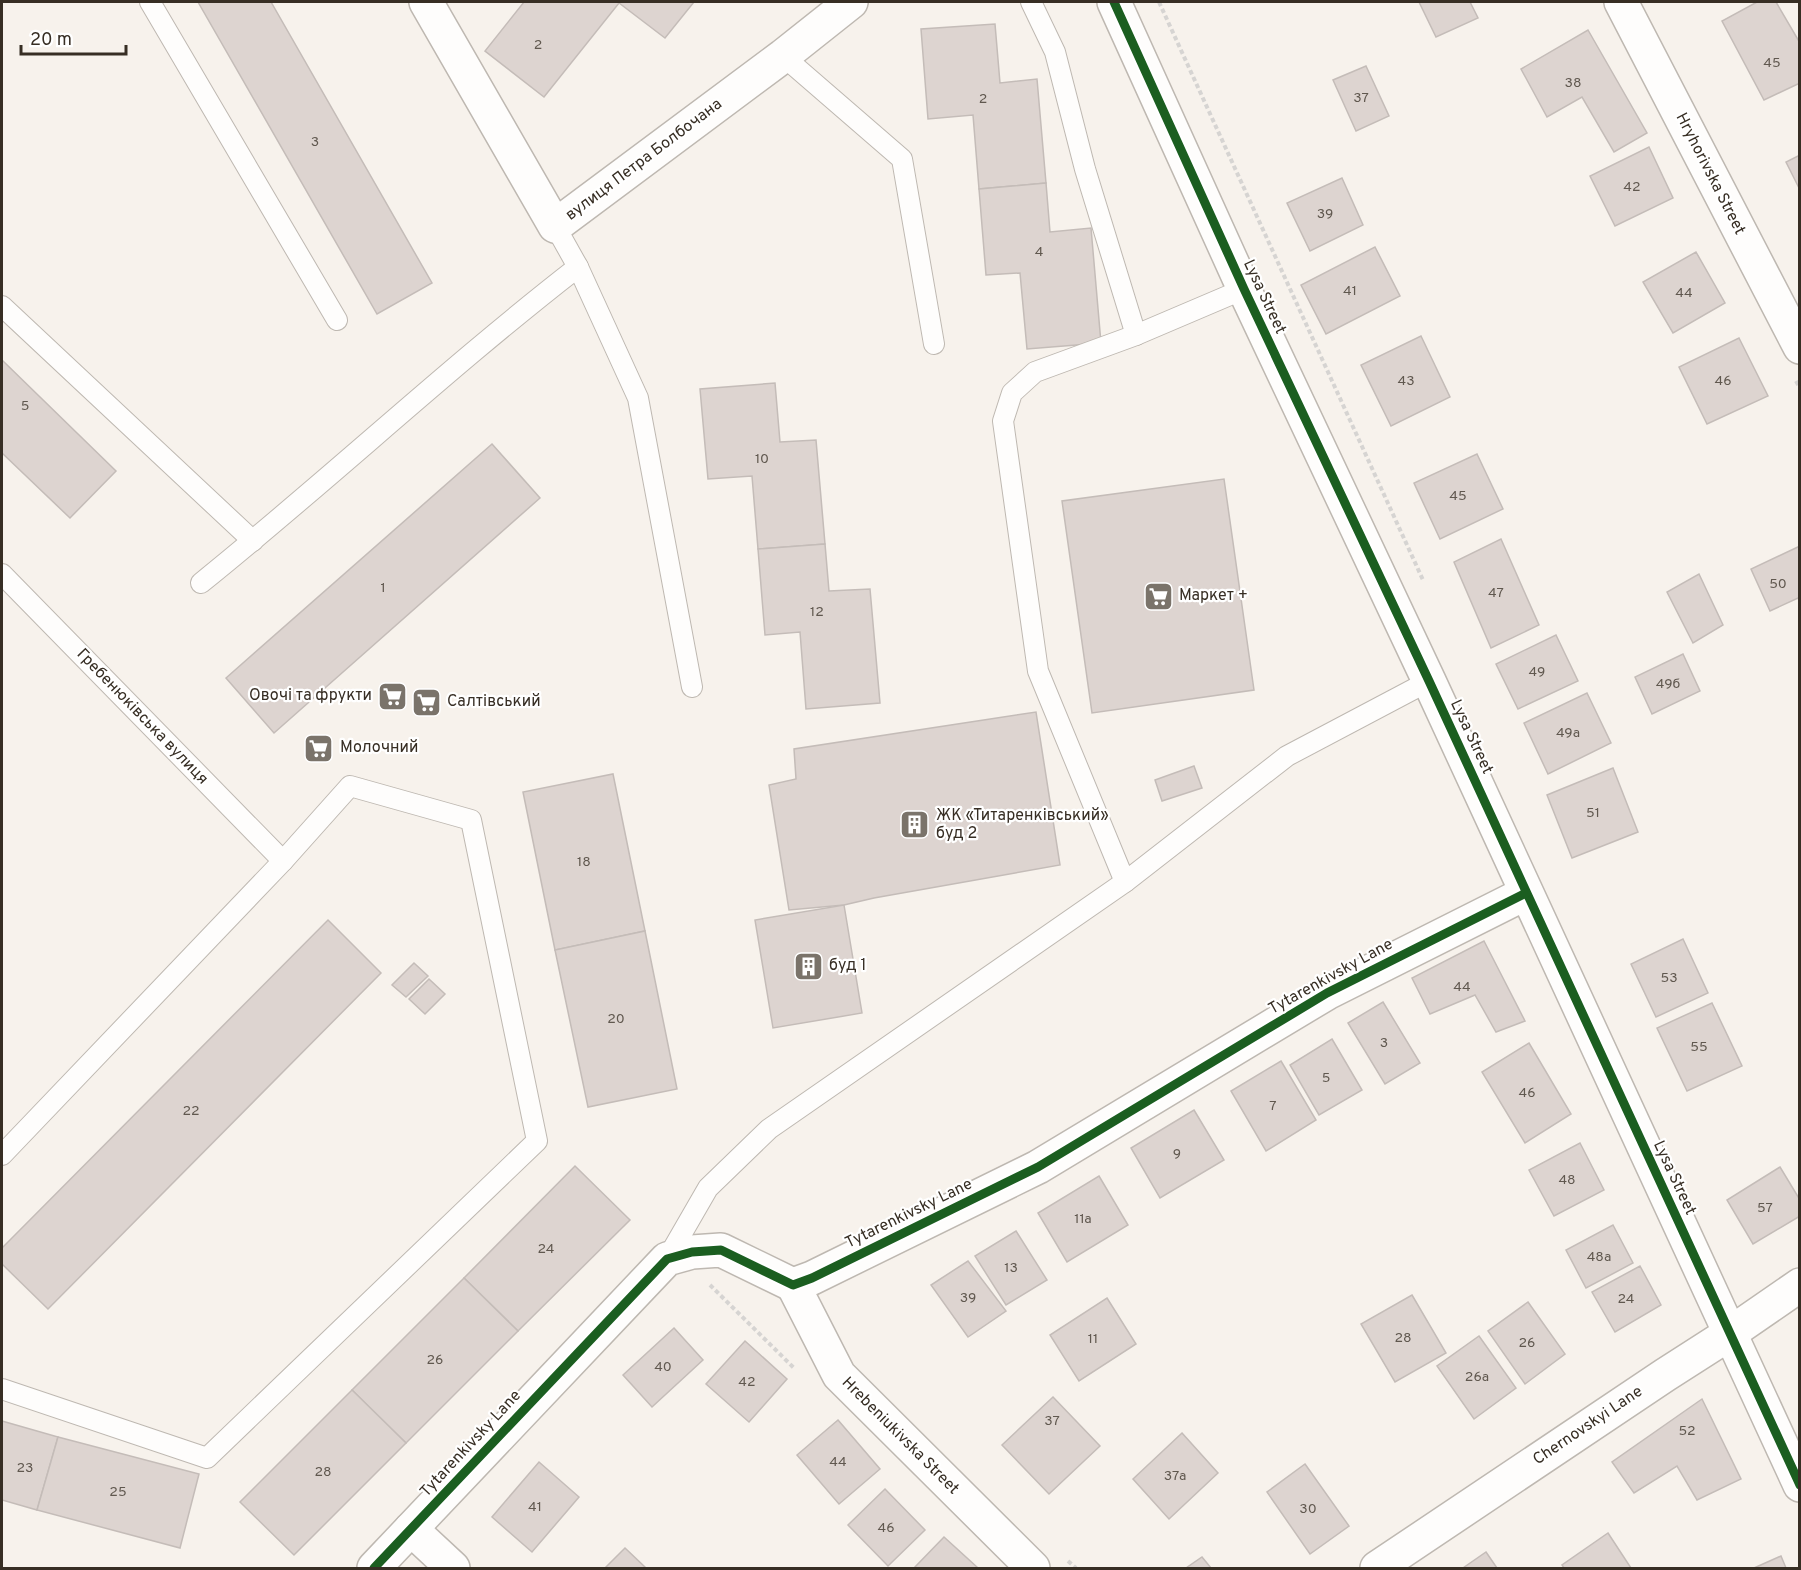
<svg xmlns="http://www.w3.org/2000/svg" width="1801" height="1570" viewBox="0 0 1801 1570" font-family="Overpass,sans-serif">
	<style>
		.building { fill: #ddd4d0; stroke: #c4bcb8; stroke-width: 1.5 }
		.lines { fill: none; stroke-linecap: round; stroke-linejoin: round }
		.service-casing { stroke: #beb8b1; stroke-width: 22 }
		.minor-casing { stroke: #beb8b1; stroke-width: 36 }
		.path { stroke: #d6d4d2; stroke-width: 4; stroke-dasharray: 4.5 3; stroke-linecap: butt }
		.service { stroke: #fefdfc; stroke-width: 20 }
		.minor { stroke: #fefdfc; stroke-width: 33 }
		.cycleway-casing { stroke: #fff; stroke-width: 13 }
		.cycleway { stroke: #1b5e20; stroke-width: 9 }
		.labels { text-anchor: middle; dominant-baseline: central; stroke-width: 4.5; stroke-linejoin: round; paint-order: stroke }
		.number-label { font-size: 14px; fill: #60584f }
		.street-label { font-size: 16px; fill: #372e24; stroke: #fff }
		.poi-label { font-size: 16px; fill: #372e24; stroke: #fff; text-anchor: start }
	</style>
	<rect width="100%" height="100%" fill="#f7f2ec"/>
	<g class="building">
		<path d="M 198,2 L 271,2 L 432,283 L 377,314 Z"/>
		<path d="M 524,2 L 694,2 L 665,38 L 619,3 L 544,97 L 485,51 Z"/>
		<path d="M 1419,2 L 1470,2 L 1478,18 L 1436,37 Z"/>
		<path d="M 1757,2 L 1776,2 L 1800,43 L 1800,83 L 1764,100 L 1722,21 Z"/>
		<path d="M 995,24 L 1000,83 L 1037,79 L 1046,183 L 979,189 L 973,115 L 928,119 L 921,29 Z"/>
		<path d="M 1588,30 L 1647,133 L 1614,152 L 1582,97 L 1547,117 L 1521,69 Z"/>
		<path d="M 1366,66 L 1389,116 L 1356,131 L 1333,80 Z"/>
		<path d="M 1649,147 L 1673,198 L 1615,226 L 1590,176 Z"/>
		<path d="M 1800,155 L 1800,190 L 1786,162 Z"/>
		<path d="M 1342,178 L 1363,225 L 1310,251 L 1287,203 Z"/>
		<path d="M 1046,183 L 1050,232 L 1091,228 L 1101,343 L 1027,349 L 1020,273 L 986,275 L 979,189 Z"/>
		<path d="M 1375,247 L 1400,296 L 1326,334 L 1301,285 Z"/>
		<path d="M 1696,252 L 1725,303 L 1673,333 L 1643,282 Z"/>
		<path d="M 1421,336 L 1450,397 L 1391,426 L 1361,365 Z"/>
		<path d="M 1739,338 L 1768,396 L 1707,424 L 1679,367 Z"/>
		<path d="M 2,360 L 116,471 L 70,518 L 2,453 Z"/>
		<path d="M 775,383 L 780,442 L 816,440 L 825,544 L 758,549 L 752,476 L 708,479 L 700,389 Z"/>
		<path d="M 492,444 L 540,498 L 274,733 L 226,678 Z"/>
		<path d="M 1477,454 L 1503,509 L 1440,539 L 1414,483 Z"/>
		<path d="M 1224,479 L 1254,690 L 1092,713 L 1062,501 Z"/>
		<path d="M 1501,539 L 1539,625 L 1491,648 L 1454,562 Z"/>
		<path d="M 825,544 L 829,591 L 870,589 L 880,703 L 806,709 L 800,632 L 765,635 L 758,549 Z"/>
		<path d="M 1800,546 L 1800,602 L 1798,598 L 1770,611 L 1751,569 Z"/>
		<path d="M 1699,574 L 1723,625 L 1693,643 L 1667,592 Z"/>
		<path d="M 1556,635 L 1578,681 L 1518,709 L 1496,664 Z"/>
		<path d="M 1683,654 L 1700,691 L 1652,714 L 1635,677 Z"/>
		<path d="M 1587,693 L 1611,743 L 1548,774 L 1524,723 Z"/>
		<path d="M 1036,712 L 1060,865 L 874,898 L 844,905 L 789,910 L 769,785 L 796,779 L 794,749 Z"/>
		<path d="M 1194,766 L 1202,788 L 1162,801 L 1155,780 Z"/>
		<path d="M 1613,768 L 1638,832 L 1572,858 L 1547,795 Z"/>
		<path d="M 613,774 L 645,931 L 555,950 L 523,792 Z"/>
		<path d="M 844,905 L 862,1013 L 773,1028 L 755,920 Z"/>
		<path d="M 328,920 L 381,973 L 48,1309 L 2,1264 L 2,1248 Z"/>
		<path d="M 645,931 L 677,1089 L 588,1107 L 555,950 Z"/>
		<path d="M 1683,939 L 1708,993 L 1656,1017 L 1631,964 Z"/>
		<path d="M 1484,941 L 1525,1021 L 1496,1032 L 1475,995 L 1430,1014 L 1412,978 Z"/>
		<path d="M 414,963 L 428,976 L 406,997 L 392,985 Z"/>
		<path d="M 429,979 L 445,994 L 425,1014 L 409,999 Z"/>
		<path d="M 1383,1002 L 1420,1063 L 1385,1084 L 1348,1023 Z"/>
		<path d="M 1712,1003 L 1742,1066 L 1687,1091 L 1657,1028 Z"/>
		<path d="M 1332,1039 L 1362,1090 L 1319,1115 L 1290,1065 Z"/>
		<path d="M 1529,1043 L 1571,1114 L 1525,1143 L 1482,1072 Z"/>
		<path d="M 1281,1061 L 1316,1120 L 1266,1151 L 1231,1091 Z"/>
		<path d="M 1194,1110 L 1224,1160 L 1160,1198 L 1131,1148 Z"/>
		<path d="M 1580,1143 L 1604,1190 L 1554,1216 L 1529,1170 Z"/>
		<path d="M 575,1166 L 630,1220 L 518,1331 L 464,1278 Z"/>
		<path d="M 1780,1167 L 1800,1200 L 1800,1216 L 1753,1244 L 1727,1200 Z"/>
		<path d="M 1099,1176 L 1128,1225 L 1067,1262 L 1038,1213 Z"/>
		<path d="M 1613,1225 L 1633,1263 L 1586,1288 L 1566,1250 Z"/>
		<path d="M 1016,1231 L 1047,1280 L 1006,1305 L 975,1256 Z"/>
		<path d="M 968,1261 L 1006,1311 L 968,1337 L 931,1285 Z"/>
		<path d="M 1640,1266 L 1661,1305 L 1615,1332 L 1592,1292 Z"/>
		<path d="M 464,1278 L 518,1331 L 406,1443 L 352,1390 Z"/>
		<path d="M 1412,1295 L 1446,1353 L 1395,1382 L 1361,1324 Z"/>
		<path d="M 1107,1298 L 1136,1344 L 1079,1381 L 1050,1335 Z"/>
		<path d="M 1528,1302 L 1565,1354 L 1525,1384 L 1488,1331 Z"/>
		<path d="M 674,1328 L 703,1360 L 652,1407 L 623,1375 Z"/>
		<path d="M 1479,1336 L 1516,1388 L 1474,1419 L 1437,1366 Z"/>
		<path d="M 745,1341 L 787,1379 L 749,1422 L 706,1384 Z"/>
		<path d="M 352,1390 L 406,1443 L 294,1555 L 240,1502 Z"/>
		<path d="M 1053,1397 L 1100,1446 L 1049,1494 L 1002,1445 Z"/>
		<path d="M 1702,1399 L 1741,1479 L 1697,1500 L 1677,1466 L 1634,1493 L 1612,1462 Z"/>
		<path d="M 838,1420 L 880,1469 L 839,1504 L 797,1455 Z"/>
		<path d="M 2,1421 L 58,1437 L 37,1510 L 2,1500 Z"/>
		<path d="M 1182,1433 L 1218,1473 L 1169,1519 L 1133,1479 Z"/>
		<path d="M 58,1437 L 199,1474 L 180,1548 L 37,1510 Z"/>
		<path d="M 539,1462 L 579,1497 L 532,1552 L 492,1517 Z"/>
		<path d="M 1305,1464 L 1349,1526 L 1310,1554 L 1267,1492 Z"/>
		<path d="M 885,1489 L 925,1530 L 888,1566 L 848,1525 Z"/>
		<path d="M 1608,1533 L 1631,1568 L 1564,1568 L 1562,1565 Z"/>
		<path d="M 944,1537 L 978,1568 L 914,1568 Z"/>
		<path d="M 625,1548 L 646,1568 L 605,1568 Z"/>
		<path d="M 1486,1552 L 1497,1568 L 1463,1568 Z"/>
		<path d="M 1781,1556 L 1786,1568 L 1754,1568 Z"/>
		<path d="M 1202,1557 L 1211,1568 L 1186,1568 Z"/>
	</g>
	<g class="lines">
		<defs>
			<g id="service">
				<path d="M 150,2 L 337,320"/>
				<path d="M 1031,2 L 1055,52 L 1085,169 L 1136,335"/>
				<path d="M 783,56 L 902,159 L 934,344"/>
				<path d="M 555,226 L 578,267 L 638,398 L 692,687"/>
				<path d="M 2,306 L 253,541"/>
				<path d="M 2,574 L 283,861"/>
				<path d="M 201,583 C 329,480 449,367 578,267"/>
				<path d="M 1125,882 L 1038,671 L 1003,421 L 1012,393 L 1035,372 L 1136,335 L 1244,289"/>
				<path d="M 2,1155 L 283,861 L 350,786 L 471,820 L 537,1141 L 207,1458 L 2,1389"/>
				<path d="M 667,1259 L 708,1188 L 769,1129 L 1125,882 L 1287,756 L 1429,681"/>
			</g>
			<g id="minor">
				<path d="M 426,2 L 555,226 L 783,56 L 851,2"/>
				<path d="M 1114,2 L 1244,289 L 1429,681 L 1800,1485"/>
				<path d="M 1621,2 L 1800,347"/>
				<path d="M 793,1285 L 839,1375 L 1033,1568"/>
				<path d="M 411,1529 L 453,1568"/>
				<path d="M 374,1568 L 667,1259 L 692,1252 L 721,1250 L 793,1285 L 812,1278 L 1038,1167 L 1327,993 L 1526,893"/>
				<path d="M 1377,1568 L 1665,1375 L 1729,1334 L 1800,1285"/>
			</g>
		</defs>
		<use href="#service" class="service-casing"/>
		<use href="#minor" class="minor-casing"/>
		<g class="path">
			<path d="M 1159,2 L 1423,580"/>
			<path d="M 1796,381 L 1800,388"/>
			<path d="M 710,1285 L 794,1368"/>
			<path d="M 1068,1561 L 1076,1568"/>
		</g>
		<use href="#service" class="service"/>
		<use href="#minor" class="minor"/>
		<defs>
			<g id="cycleway">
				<path d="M 1114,2 L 1244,289 L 1429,681 L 1800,1485"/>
				<path d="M 374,1568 L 667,1259 L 692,1252 L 721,1250 L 793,1285 L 812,1278 L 1038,1167 L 1327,993 L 1526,893"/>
			</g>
		</defs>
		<use href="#cycleway" class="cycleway-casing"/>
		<use href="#cycleway" class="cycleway"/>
	</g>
	<defs>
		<symbol id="supermarket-square" viewBox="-11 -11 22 22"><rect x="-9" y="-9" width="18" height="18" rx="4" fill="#7a736a" stroke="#fff"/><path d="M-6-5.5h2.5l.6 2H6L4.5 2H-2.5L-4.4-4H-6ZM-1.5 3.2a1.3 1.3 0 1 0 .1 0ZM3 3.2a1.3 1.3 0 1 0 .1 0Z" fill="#fff"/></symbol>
		<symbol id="building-square" viewBox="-11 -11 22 22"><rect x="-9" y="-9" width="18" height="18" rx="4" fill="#7a736a" stroke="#fff"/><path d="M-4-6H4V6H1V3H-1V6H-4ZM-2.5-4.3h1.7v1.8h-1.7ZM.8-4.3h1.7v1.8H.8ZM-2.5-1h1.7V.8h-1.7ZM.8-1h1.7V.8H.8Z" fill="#fff"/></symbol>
	</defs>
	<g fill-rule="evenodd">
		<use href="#supermarket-square" x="1142" y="580" width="33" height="33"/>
		<use href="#supermarket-square" x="376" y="680" width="33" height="33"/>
		<use href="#supermarket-square" x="410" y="686" width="33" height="33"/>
		<use href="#supermarket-square" x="302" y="732" width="33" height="33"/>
		<use href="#building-square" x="898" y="808" width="33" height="33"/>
		<use href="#building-square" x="792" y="950" width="33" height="33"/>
	</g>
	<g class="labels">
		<g class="number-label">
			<text x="538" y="45">2</text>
			<text x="1772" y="63">45</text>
			<text x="1573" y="83">38</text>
			<text x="1361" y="98">37</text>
			<text x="983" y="99">2</text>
			<text x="315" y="142">3</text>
			<text x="1632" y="187">42</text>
			<text x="1325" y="214">39</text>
			<text x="1039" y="252">4</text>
			<text x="1350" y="291">41</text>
			<text x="1684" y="293">44</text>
			<text x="1406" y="381">43</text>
			<text x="1723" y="381">46</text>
			<text x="25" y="406">5</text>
			<text x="762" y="459">10</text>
			<text x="1458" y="496">45</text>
			<text x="1778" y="584">50</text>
			<text x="383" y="588">1</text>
			<text x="1496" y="593">47</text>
			<text x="817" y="612">12</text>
			<text x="1537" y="672">49</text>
			<text x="1668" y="684">49б</text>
			<text x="1568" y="733">49а</text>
			<text x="1593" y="813">51</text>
			<text x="584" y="862">18</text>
			<text x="1669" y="978">53</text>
			<text x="1462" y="987">44</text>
			<text x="616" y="1019">20</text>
			<text x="1384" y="1043">3</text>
			<text x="1699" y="1047">55</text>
			<text x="1326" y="1078">5</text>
			<text x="1527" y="1093">46</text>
			<text x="1273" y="1106">7</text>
			<text x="191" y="1111">22</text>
			<text x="1177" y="1154">9</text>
			<text x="1567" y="1180">48</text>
			<text x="1765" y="1208">57</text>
			<text x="1083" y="1219">11а</text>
			<text x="546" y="1249">24</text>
			<text x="1599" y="1257">48а</text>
			<text x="1011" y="1268">13</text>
			<text x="968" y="1298">39</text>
			<text x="1626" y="1299">24</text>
			<text x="1403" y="1338">28</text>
			<text x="1093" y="1339">11</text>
			<text x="1527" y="1343">26</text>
			<text x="435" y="1360">26</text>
			<text x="663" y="1367">40</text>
			<text x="1477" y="1377">26а</text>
			<text x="747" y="1382">42</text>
			<text x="1052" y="1421">37</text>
			<text x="1687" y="1431">52</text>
			<text x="838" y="1462">44</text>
			<text x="25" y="1468">23</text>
			<text x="323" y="1472">28</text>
			<text x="1175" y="1476">37а</text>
			<text x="118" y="1492">25</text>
			<text x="535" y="1507">41</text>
			<text x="1308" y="1509">30</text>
			<text x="886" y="1528">46</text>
		</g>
		<g class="street-label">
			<text transform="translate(644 160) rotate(-37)">вулиця Петра Болбочана</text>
			<text transform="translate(1710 174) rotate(63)">Hryhorivska Street</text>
			<text transform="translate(1264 297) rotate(65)">Lysa Street</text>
			<text transform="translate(142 717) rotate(46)">Гребенюківська вулиця</text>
			<text transform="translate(1471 737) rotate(65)">Lysa Street</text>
			<text transform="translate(1331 977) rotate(-29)">Tytarenkivsky Lane</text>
			<text transform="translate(1674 1178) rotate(65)">Lysa Street</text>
			<text transform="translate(909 1214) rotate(-26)">Tytarenkivsky Lane</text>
			<text transform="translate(1588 1426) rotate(-34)">Chernovskyi Lane</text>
			<text transform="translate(900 1436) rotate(45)">Hrebeniukivska Street</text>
			<text transform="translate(471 1444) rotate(-47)">Tytarenkivsky Lane</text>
		</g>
		<g class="poi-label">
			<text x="1179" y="596">Маркет +</text>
			<text x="372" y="696" text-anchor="end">Овочі та фрукти</text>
			<text x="447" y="702">Салтівський</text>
			<text x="340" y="748">Молочний</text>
			<text x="936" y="816">ЖК «Титаренківський»<tspan x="936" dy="18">буд 2</tspan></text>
			<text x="829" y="966">буд 1</text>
		</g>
	</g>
	<rect width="1801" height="1570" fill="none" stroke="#372e24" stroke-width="6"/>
	<path d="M21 45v9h105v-9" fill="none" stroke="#372e24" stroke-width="3"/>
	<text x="30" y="45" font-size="18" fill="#372e24" stroke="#ffffff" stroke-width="4.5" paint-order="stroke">20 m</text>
</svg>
